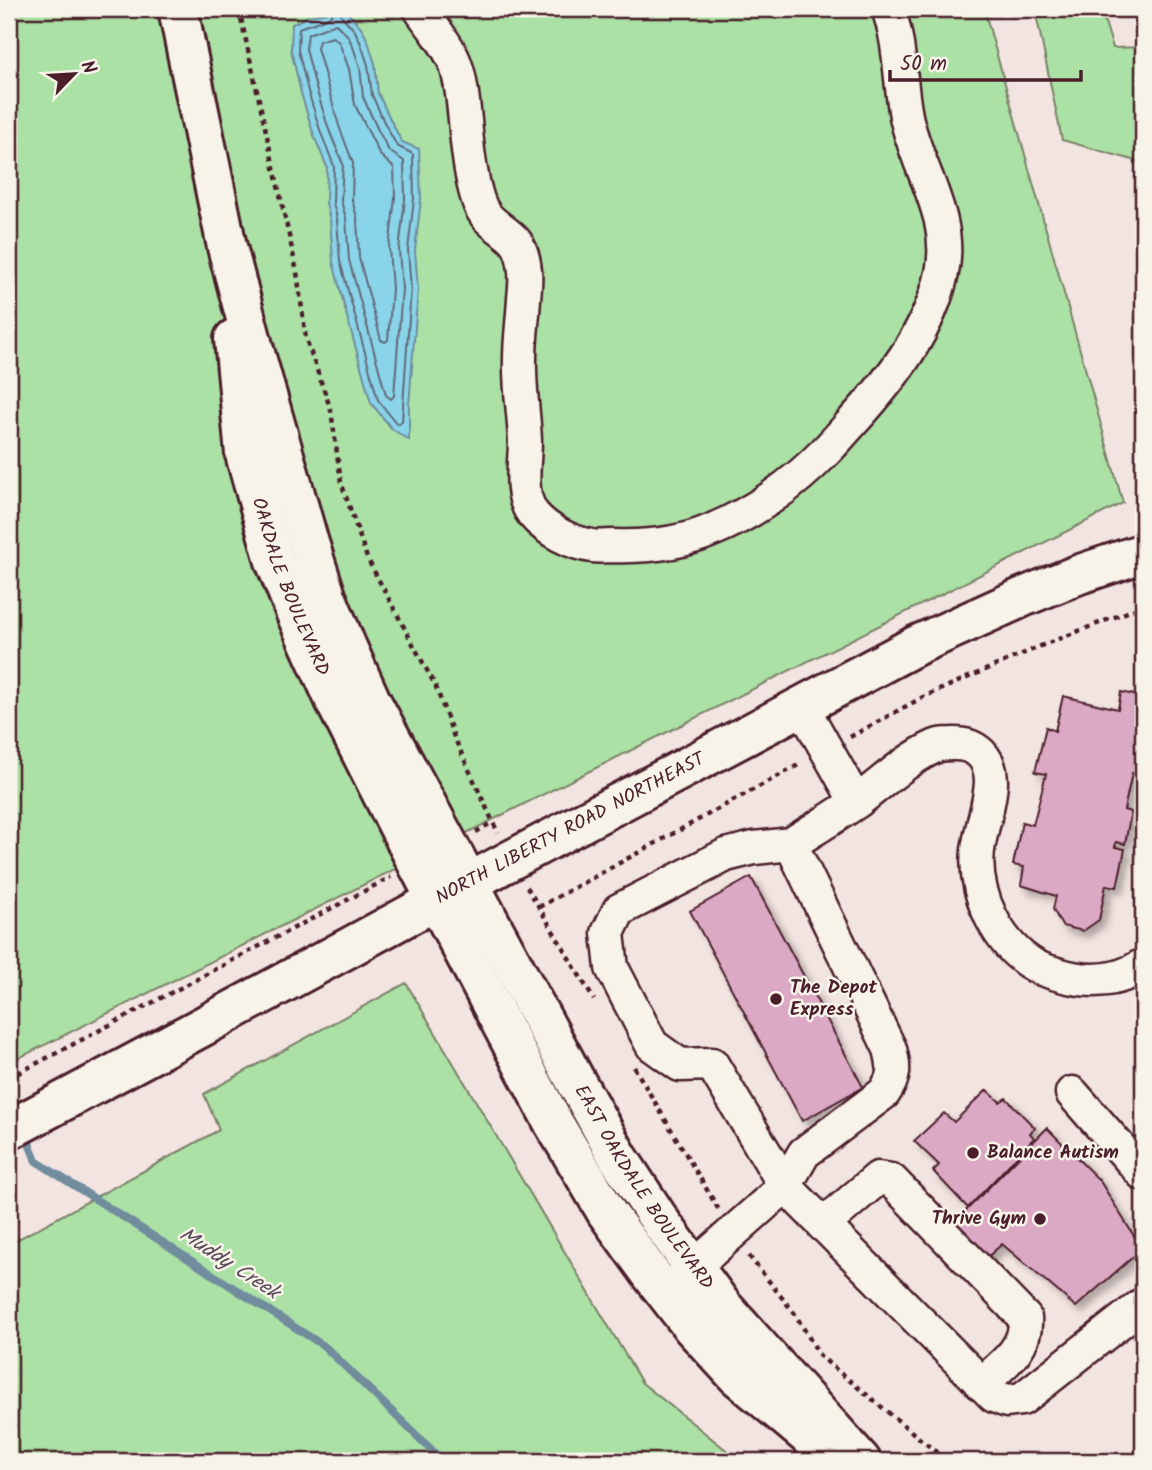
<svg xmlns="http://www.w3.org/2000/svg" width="1152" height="1470" viewBox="0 0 1152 1470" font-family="Kalam,sans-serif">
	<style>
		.green { fill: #abe1a5; stroke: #7a8068; stroke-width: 2 }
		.water { fill: #89d4e9; stroke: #708c9d; stroke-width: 2 }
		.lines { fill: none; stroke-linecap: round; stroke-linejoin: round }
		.shore { stroke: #636777; stroke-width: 2 }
		.stream { stroke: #708c9d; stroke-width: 8 }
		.building { fill: #dca9c5; stroke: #4a1f2b; stroke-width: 2; filter: url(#shadow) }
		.minor-casing { stroke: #4a1f2b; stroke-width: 37 }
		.major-casing { stroke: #4a1f2b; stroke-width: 44 }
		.path { stroke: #4a1f2b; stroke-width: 4.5; stroke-dasharray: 5 5; stroke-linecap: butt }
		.minor { stroke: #f7f3e8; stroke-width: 32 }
		.major { stroke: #f7f3e8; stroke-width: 38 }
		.poi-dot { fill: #4a1f2b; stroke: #f7f3e8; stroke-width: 2.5 }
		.labels { text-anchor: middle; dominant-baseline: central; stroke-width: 5; stroke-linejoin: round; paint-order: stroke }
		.street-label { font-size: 19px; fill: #4a1f2b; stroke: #f7f3e8 }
		.poi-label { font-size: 19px; font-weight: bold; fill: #4a1f2b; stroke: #f7f3e8; text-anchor: start }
		.water-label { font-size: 21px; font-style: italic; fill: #5a4c5a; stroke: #f7f3e8 }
	</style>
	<defs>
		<filter id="shadow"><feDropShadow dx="6" dy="6" stdDeviation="3.5" flood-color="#0004"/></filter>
	</defs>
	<rect width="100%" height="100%" fill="#f2e4e1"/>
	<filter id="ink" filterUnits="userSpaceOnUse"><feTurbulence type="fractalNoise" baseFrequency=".0143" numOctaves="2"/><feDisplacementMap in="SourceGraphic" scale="14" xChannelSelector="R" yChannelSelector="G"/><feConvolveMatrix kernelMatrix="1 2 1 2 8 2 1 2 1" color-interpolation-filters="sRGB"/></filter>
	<g filter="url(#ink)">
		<g class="green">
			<path d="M 9,9 L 984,9 L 1123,503 L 9,1063 Z"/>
			<path d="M 1035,9 L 1101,9 L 1113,48 L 1143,47 L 1143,163 L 1062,140 Z"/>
			<path d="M 406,983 L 642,1383 L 740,1461 L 9,1461 L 9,1244 L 219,1130 L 204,1094 Z"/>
		</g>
		<path class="water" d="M 327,12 L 347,12 L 361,27 L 368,41 L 375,64 L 378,93 L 391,121 L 402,142 L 419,149 L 421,199 L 415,250 L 418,289 L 409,405 L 409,440 L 392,429 L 371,403 L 348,320 L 333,262 L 330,220 L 326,203 L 327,167 L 314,136 L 301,93 L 291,50 L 292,24 L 309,16 Z"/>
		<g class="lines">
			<g class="shore">
				<path d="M 332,9 C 332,11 332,13 332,14 C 329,19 306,25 299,28 L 298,50 L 308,91 L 321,133 L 334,166 L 333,202 L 337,219 L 340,261 L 378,400 L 396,423 L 399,424 L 402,421 L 411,289 L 408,250 L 414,199 L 413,155 L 411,153 L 397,146 L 385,124 L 372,95 L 368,65 L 361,44 L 355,31 L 341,15 L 340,9"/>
				<path d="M 336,24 L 348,36 L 353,47 L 360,67 L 363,97 L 377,128 L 389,151 L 404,161 L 405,199 L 399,250 L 402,289 L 394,396 L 391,399 L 386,395 L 349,260 L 346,218 L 341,201 L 343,164 L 329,130 L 316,88 L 306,49 L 308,34 Z"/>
				<path d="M 333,37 L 339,42 L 349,69 L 355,105 L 380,155 L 394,168 L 395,198 L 389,248 L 392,289 L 388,340 L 385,342 L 381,340 L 359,258 L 357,217 L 352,200 L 353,163 L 339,126 L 317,48 L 319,41 Z"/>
			</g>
			<g class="stream">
				<path d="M 9,1095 L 17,1115"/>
				<path d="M 25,1133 L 36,1161 L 324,1346 L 443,1461"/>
			</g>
		</g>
		<g class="building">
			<path d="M 1121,692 L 1143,697 L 1143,770 L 1142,776 L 1132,773 L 1124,810 L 1131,812 L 1125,844 L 1116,842 L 1115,847 L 1125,849 L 1117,887 L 1106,885 L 1099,920 L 1083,931 L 1062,926 L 1053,909 L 1056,896 L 1021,885 L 1024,867 L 1013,865 L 1022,822 L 1033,825 L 1046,774 L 1035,772 L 1046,727 L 1055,731 L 1063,696 L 1118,709 Z"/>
			<path d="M 751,877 L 863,1087 L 802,1121 L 690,911 Z"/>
			<path d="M 987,1090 L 1000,1102 L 1006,1098 L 1035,1128 L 1030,1133 L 1034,1138 L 968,1208 L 933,1171 L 939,1165 L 914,1141 L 944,1113 L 954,1122 Z"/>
			<path d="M 1047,1128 L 1100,1181 L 1142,1249 L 1076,1307 L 1002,1244 L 980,1264 L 946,1231 Z"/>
		</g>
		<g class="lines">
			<defs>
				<g id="minor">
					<path d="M 420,9 C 432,27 449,45 456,66 C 462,83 463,102 465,120 C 467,145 470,176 478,200 C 485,222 499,225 514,240 C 521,247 524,261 525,271 C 526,280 525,289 524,298 C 523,319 520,339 520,359 C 519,387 524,414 525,441 C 525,464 518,494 533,514 C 546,530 571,543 592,546 C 598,547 606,546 612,546 C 646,547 681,544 712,530 C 753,513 793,485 824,453 C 835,442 845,430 856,418 C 894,376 930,329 942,273 C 954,216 917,170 906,116 C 899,80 901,43 888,9"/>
					<path d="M 802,706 L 856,802"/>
					<path d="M 791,844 L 754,848 L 726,855 L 619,910 L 608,933 L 612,968 L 652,1045 L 680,1065 L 712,1064 L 785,1186 L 994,1396 L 1007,1401 L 1022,1399 L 1143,1304"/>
					<path d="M 1072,1093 L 1143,1174"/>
					<path d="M 823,1225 L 878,1178 L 891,1180 L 1025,1318 C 1028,1348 1001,1366 981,1384"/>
					<path d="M 677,1282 L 785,1186 L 804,1153 L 884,1093 C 895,1077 895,1068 890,1049 L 791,844 C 813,830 836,816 858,801 C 883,782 907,759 936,746 C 941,744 946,744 952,744 C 977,743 991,758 991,782 C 990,805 981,828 978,850 C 973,894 998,946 1037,967 C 1043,970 1051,972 1057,974 C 1086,983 1117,983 1143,965"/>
				</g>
				<g id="major">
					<path id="s1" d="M 178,9 L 227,247 L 255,353 L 309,543 L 326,596 L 346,645 L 371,701 L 575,1080 L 618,1157 L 662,1224 L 723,1307 L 861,1461"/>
					<path id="s2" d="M 234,339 L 245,454 L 275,561 L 297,616 L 337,705 L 417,863 L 553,1122 L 607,1213 L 651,1274 L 693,1328 L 737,1376 L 824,1449"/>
					<path id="s3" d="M 9,1130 L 198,1029 L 511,860 L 917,645 L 1023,597 L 1077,575 L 1143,553"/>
				</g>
			</defs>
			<use href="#minor" class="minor-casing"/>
			<use href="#major" class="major-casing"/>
			<g class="path">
				<path d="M 239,9 L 297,272 L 306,339 L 331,410 L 341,482 L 367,558 L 436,687 L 454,737 L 498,833"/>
				<path d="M 850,737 L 923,697 L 1043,645 L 1143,606"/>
				<path d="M 476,832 L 493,822"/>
				<path d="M 527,887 L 594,1000"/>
				<path d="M 539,907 L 802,763"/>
				<path d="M 634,1067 L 719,1210"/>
				<path d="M 9,1078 L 391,877"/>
				<path d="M 749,1256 L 795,1314 L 820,1356 L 947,1461"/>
			</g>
			<use href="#minor" class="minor"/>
			<use href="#major" class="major"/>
		</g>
	</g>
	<g class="poi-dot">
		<circle cx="776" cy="999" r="7"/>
		<circle cx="973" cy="1153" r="7"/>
		<circle cx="1040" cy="1219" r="7"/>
	</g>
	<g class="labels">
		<g class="street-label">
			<text stroke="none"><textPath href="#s2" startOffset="256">OAKDALE BOULEVARD</textPath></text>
			<text stroke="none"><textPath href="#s3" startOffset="637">NORTH LIBERTY ROAD NORTHEAST</textPath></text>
			<text stroke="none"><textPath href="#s1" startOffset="1278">EAST OAKDALE BOULEVARD</textPath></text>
		</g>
		<g class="poi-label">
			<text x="790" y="988">The Depot<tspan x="790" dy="22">Express</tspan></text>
			<text x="987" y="1153">Balance Autism</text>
			<text x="1026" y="1219" text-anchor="end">Thrive Gym</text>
		</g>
		<g class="water-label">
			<text transform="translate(229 1264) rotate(33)">Muddy Creek</text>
		</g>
	</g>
	<rect width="1152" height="1470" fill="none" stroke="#f7f3e8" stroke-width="35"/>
	<rect x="18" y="18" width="1117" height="1435" fill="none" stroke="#4a1f2b" stroke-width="2.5" filter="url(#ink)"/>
	<g transform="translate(74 74) rotate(65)" stroke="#f7f3e8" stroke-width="5" paint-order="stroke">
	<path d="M0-5L12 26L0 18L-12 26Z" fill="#4a1f2b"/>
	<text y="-10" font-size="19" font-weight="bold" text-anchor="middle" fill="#4a1f2b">N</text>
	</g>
	<path d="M890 70v10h191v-10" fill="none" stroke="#4a1f2b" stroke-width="3.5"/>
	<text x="900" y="70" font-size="21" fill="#4a1f2b" stroke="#f7f3e8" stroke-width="5" paint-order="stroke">50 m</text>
</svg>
